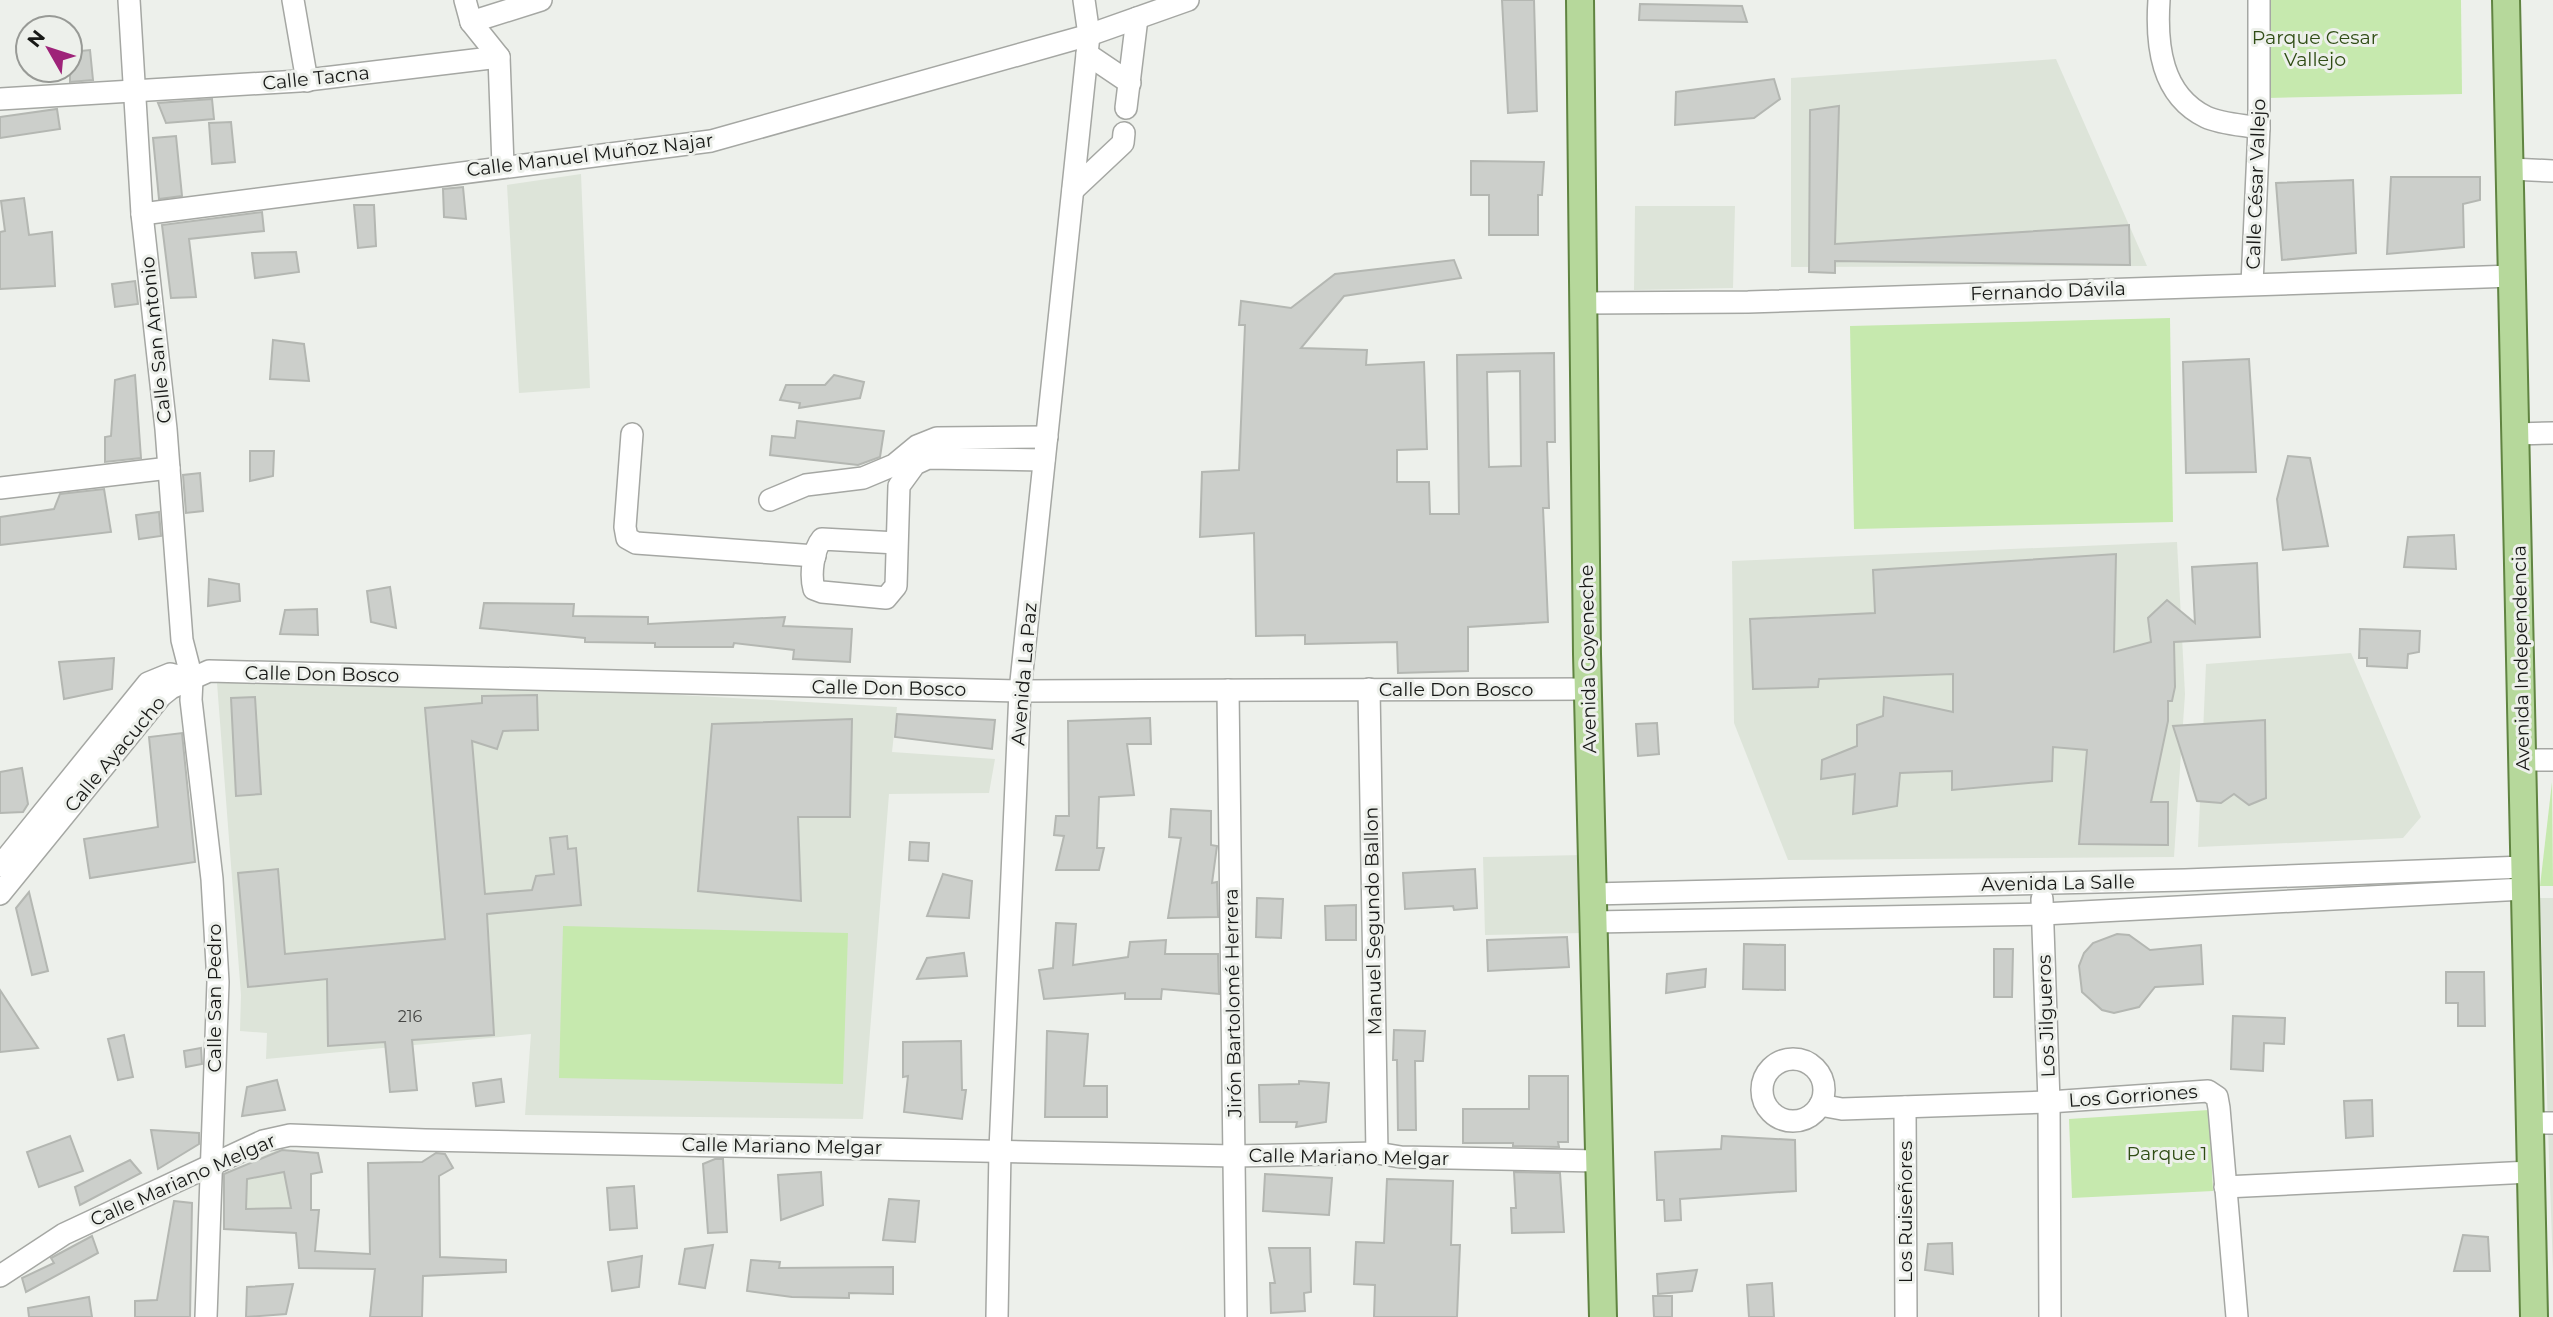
<svg xmlns="http://www.w3.org/2000/svg" width="2553" height="1317" viewBox="0 0 2553 1317" font-family="Montserrat,sans-serif">
	<style>
		.built { fill: #dde4d9 }
		.park { fill: #c6e9ae }
		.building { fill: #cccfcb; stroke: #b4b7b2; stroke-width: 2; fill-rule: evenodd }
		.lines { fill: none; stroke-linecap: round; stroke-linejoin: round }
		.minor-casing { stroke: #a5a7a3; stroke-width: 24 }
		.major-casing { stroke: #608441; stroke-width: 30 }
		.minor { stroke: #fff; stroke-width: 21 }
		.major { stroke: #b6d89b; stroke-width: 26 }
		.labels { text-anchor: middle; dominant-baseline: central; stroke-width: 6; stroke-linejoin: round; paint-order: stroke }
		.number-label { font-size: 16px; fill: #454644 }
		.park-label { font-size: 19px; fill: #2f4c14; stroke: #edf0eb }
		.street-label { font-size: 19px; fill: #181917; stroke: #edf0eb }
	</style>
	<rect width="100%" height="100%" fill="#edf0eb"/>
	<g class="built">
		<path d="M 2056,59 L 2147,266 L 1791,267 L 1791,78 Z"/>
		<path d="M 581,174 L 590,388 L 519,393 L 507,185 Z"/>
		<path d="M 1635,206 L 1735,206 L 1733,288 L 1634,290 Z"/>
		<path d="M 2177,542 L 2185,694 L 2174,857 L 1788,860 L 1734,723 L 1732,561 Z"/>
		<path d="M 2351,653 L 2421,817 L 2403,838 L 2198,847 L 2206,664 Z"/>
		<path d="M 446,682 L 897,707 L 892,752 L 995,759 L 989,793 L 889,794 L 863,1119 L 525,1115 L 531,1034 L 266,1059 L 267,1033 L 240,1031 L 241,995 L 217,683 Z"/>
		<path d="M 1582,855 L 1583,933 L 1485,935 L 1483,857 Z"/>
		<path d="M 2540,898 L 2553,898 L 2553,1270 Z"/>
		<path d="M 277,1150 L 318,1153 L 322,1172 L 311,1174 L 311,1209 L 319,1210 L 317,1234 L 224,1229 L 226,1173 Z"/>
	</g>
	<g class="park">
		<path d="M 2265,0 L 2461,0 L 2462,94 L 2267,98 Z"/>
		<path d="M 2170,318 L 2173,522 L 1854,529 L 1850,326 Z"/>
		<path d="M 2552,782 L 2553,886 L 2540,886 Z"/>
		<path d="M 563,926 L 848,933 L 843,1084 L 559,1078 Z"/>
		<path d="M 2209,1110 L 2213,1191 L 2072,1198 L 2069,1119 Z"/>
	</g>
	<g class="building">
		<path d="M 1502,0 L 1534,0 L 1537,111 L 1508,113 Z"/>
		<path d="M 1640,4 L 1742,6 L 1747,22 L 1639,20 Z"/>
		<path d="M 90,50 L 93,80 L 70,82 L 70,52 Z"/>
		<path d="M 1774,79 L 1780,99 L 1754,118 L 1675,125 L 1676,92 Z"/>
		<path d="M 212,99 L 214,119 L 166,123 L 158,103 Z"/>
		<path d="M 1839,106 L 1835,244 L 2129,225 L 2130,265 L 1835,261 L 1835,273 L 1809,272 L 1810,110 Z"/>
		<path d="M 57,109 L 60,129 L 0,138 L 0,117 Z"/>
		<path d="M 231,122 L 235,162 L 212,164 L 209,123 Z"/>
		<path d="M 176,136 L 182,196 L 159,199 L 153,138 Z"/>
		<path d="M 1471,161 L 1544,162 L 1542,195 L 1538,195 L 1538,235 L 1489,235 L 1489,195 L 1471,195 Z"/>
		<path d="M 2391,177 L 2480,177 L 2480,200 L 2463,204 L 2464,247 L 2387,254 Z"/>
		<path d="M 2353,180 L 2356,253 L 2282,260 L 2276,183 Z"/>
		<path d="M 463,187 L 466,219 L 444,217 L 443,189 Z"/>
		<path d="M 24,198 L 29,235 L 52,232 L 55,286 L 0,289 L 0,232 L 5,231 L 1,201 Z"/>
		<path d="M 354,205 L 374,205 L 376,246 L 358,248 Z"/>
		<path d="M 262,212 L 264,231 L 189,239 L 196,297 L 171,298 L 162,225 Z"/>
		<path d="M 296,252 L 299,272 L 255,278 L 252,253 Z"/>
		<path d="M 1454,260 L 1461,278 L 1344,296 L 1301,348 L 1367,350 L 1366,365 L 1424,362 L 1427,449 L 1397,450 L 1397,482 L 1429,482 L 1430,514 L 1459,514 L 1457,355 L 1554,353 L 1555,442 L 1547,442 L 1549,508 L 1543,508 L 1548,622 L 1468,627 L 1468,671 L 1398,673 L 1397,642 L 1305,644 L 1305,635 L 1256,636 L 1254,533 L 1200,537 L 1202,472 L 1239,470 L 1245,325 L 1239,325 L 1241,301 L 1291,308 L 1335,274 ZM 1520,371 L 1521,466 L 1489,467 L 1487,372 Z"/>
		<path d="M 135,281 L 138,304 L 115,307 L 112,284 Z"/>
		<path d="M 273,340 L 304,344 L 309,381 L 270,379 Z"/>
		<path d="M 2249,359 L 2256,472 L 2186,473 L 2183,362 Z"/>
		<path d="M 135,375 L 141,458 L 105,462 L 105,437 L 111,436 L 115,380 Z"/>
		<path d="M 834,375 L 864,382 L 860,398 L 799,408 L 800,403 L 780,400 L 786,385 L 825,385 Z"/>
		<path d="M 797,421 L 884,431 L 880,457 L 858,465 L 770,455 L 772,436 L 795,438 Z"/>
		<path d="M 250,451 L 274,451 L 273,476 L 250,481 Z"/>
		<path d="M 2288,456 L 2310,458 L 2328,546 L 2283,550 L 2277,499 Z"/>
		<path d="M 200,473 L 203,511 L 186,513 L 183,475 Z"/>
		<path d="M 104,489 L 111,532 L 0,545 L 0,517 L 54,509 L 60,494 Z"/>
		<path d="M 159,512 L 161,536 L 139,539 L 136,515 Z"/>
		<path d="M 2454,535 L 2456,569 L 2404,567 L 2408,537 Z"/>
		<path d="M 2116,554 L 2114,652 L 2151,642 L 2148,618 L 2167,600 L 2195,623 L 2192,567 L 2257,563 L 2260,637 L 2174,642 L 2175,687 L 2172,701 L 2168,701 L 2168,721 L 2151,802 L 2168,802 L 2168,845 L 2079,844 L 2087,750 L 2053,747 L 2052,781 L 1952,790 L 1952,771 L 1900,773 L 1897,806 L 1853,814 L 1855,774 L 1821,779 L 1822,760 L 1857,746 L 1857,725 L 1883,716 L 1884,697 L 1953,712 L 1953,674 L 1819,679 L 1818,687 L 1753,689 L 1750,619 L 1875,613 L 1873,570 Z"/>
		<path d="M 209,579 L 239,584 L 240,601 L 208,606 Z"/>
		<path d="M 390,587 L 396,628 L 371,622 L 367,591 Z"/>
		<path d="M 484,603 L 574,604 L 573,616 L 648,617 L 648,624 L 785,617 L 783,626 L 852,629 L 850,662 L 793,659 L 794,650 L 734,643 L 733,647 L 655,647 L 655,643 L 585,642 L 585,638 L 480,628 Z"/>
		<path d="M 317,609 L 318,635 L 280,634 L 285,610 Z"/>
		<path d="M 2360,629 L 2420,631 L 2419,652 L 2408,654 L 2407,668 L 2367,666 L 2367,658 L 2359,658 Z"/>
		<path d="M 114,658 L 112,689 L 64,699 L 59,662 Z"/>
		<path d="M 537,695 L 538,730 L 503,731 L 497,749 L 472,741 L 485,894 L 532,890 L 536,876 L 554,874 L 550,838 L 567,836 L 568,849 L 576,848 L 581,905 L 487,914 L 494,1035 L 412,1040 L 417,1090 L 390,1092 L 385,1042 L 328,1046 L 327,979 L 248,987 L 238,873 L 278,869 L 285,954 L 445,939 L 425,708 L 482,703 L 482,696 Z"/>
		<path d="M 255,697 L 261,794 L 236,796 L 231,698 Z"/>
		<path d="M 897,714 L 995,720 L 992,749 L 895,737 Z"/>
		<path d="M 1150,718 L 1151,744 L 1127,744 L 1134,795 L 1099,797 L 1097,848 L 1104,848 L 1099,870 L 1056,870 L 1064,836 L 1054,835 L 1056,816 L 1069,816 L 1068,721 Z"/>
		<path d="M 852,719 L 850,817 L 798,817 L 801,901 L 698,891 L 712,724 Z"/>
		<path d="M 2265,720 L 2266,798 L 2249,805 L 2234,794 L 2221,803 L 2197,801 L 2173,726 Z"/>
		<path d="M 1657,723 L 1659,754 L 1638,756 L 1636,724 Z"/>
		<path d="M 182,733 L 195,862 L 90,878 L 84,839 L 158,827 L 149,737 Z"/>
		<path d="M 22,768 L 28,804 L 23,812 L 0,813 L 0,772 Z"/>
		<path d="M 1171,809 L 1211,811 L 1211,845 L 1217,846 L 1212,883 L 1217,882 L 1218,917 L 1168,918 L 1181,838 L 1169,837 Z"/>
		<path d="M 910,842 L 929,843 L 928,861 L 909,860 Z"/>
		<path d="M 1475,869 L 1477,908 L 1454,910 L 1453,906 L 1405,909 L 1403,873 Z"/>
		<path d="M 943,874 L 972,881 L 969,918 L 927,916 Z"/>
		<path d="M 29,892 L 48,971 L 32,975 L 16,908 Z"/>
		<path d="M 1257,898 L 1283,899 L 1281,938 L 1256,937 Z"/>
		<path d="M 1356,905 L 1356,940 L 1326,940 L 1325,906 Z"/>
		<path d="M 1056,923 L 1076,924 L 1073,965 L 1128,957 L 1130,942 L 1166,940 L 1165,954 L 1218,954 L 1219,994 L 1162,989 L 1161,999 L 1125,999 L 1125,993 L 1044,999 L 1039,970 L 1053,968 Z"/>
		<path d="M 2117,934 L 2129,935 L 2150,950 L 2201,945 L 2203,984 L 2155,987 L 2139,1007 L 2114,1013 L 2102,1010 L 2082,992 L 2079,966 L 2084,953 L 2093,943 Z"/>
		<path d="M 1567,937 L 1569,967 L 1488,971 L 1487,940 Z"/>
		<path d="M 1744,944 L 1785,945 L 1785,990 L 1743,989 Z"/>
		<path d="M 1994,949 L 2013,949 L 2012,997 L 1994,997 Z"/>
		<path d="M 964,953 L 967,976 L 917,979 L 927,958 Z"/>
		<path d="M 1706,969 L 1705,987 L 1666,993 L 1667,974 Z"/>
		<path d="M 2446,972 L 2484,972 L 2485,1026 L 2458,1026 L 2458,1003 L 2446,1003 Z"/>
		<path d="M 0,990 L 38,1048 L 0,1052 Z"/>
		<path d="M 2233,1016 L 2285,1018 L 2284,1044 L 2264,1043 L 2263,1071 L 2231,1069 Z"/>
		<path d="M 1394,1030 L 1425,1031 L 1423,1061 L 1415,1061 L 1416,1130 L 1398,1130 L 1397,1060 L 1393,1060 Z"/>
		<path d="M 1047,1031 L 1088,1034 L 1084,1086 L 1107,1086 L 1107,1117 L 1045,1117 Z"/>
		<path d="M 124,1035 L 133,1077 L 118,1080 L 108,1039 Z"/>
		<path d="M 961,1041 L 962,1090 L 966,1090 L 962,1119 L 904,1112 L 908,1076 L 903,1077 L 903,1042 Z"/>
		<path d="M 201,1048 L 202,1064 L 186,1067 L 184,1051 Z"/>
		<path d="M 1529,1076 L 1568,1076 L 1568,1142 L 1558,1142 L 1559,1147 L 1513,1146 L 1513,1143 L 1463,1143 L 1463,1109 L 1529,1109 Z"/>
		<path d="M 501,1079 L 504,1102 L 476,1106 L 473,1083 Z"/>
		<path d="M 277,1080 L 285,1110 L 242,1116 L 247,1087 Z"/>
		<path d="M 1299,1081 L 1329,1083 L 1326,1122 L 1296,1127 L 1297,1122 L 1260,1122 L 1259,1085 L 1299,1084 Z"/>
		<path d="M 2372,1100 L 2373,1136 L 2346,1138 L 2344,1101 Z"/>
		<path d="M 151,1130 L 199,1133 L 199,1144 L 158,1169 Z"/>
		<path d="M 70,1136 L 83,1171 L 39,1187 L 27,1152 Z"/>
		<path d="M 1722,1136 L 1795,1140 L 1796,1191 L 1680,1199 L 1681,1220 L 1665,1221 L 1664,1200 L 1657,1200 L 1655,1152 L 1721,1149 Z"/>
		<path d="M 282,1150 L 318,1153 L 322,1172 L 311,1174 L 311,1210 L 319,1210 L 315,1251 L 370,1254 L 368,1163 L 422,1162 L 436,1153 L 445,1154 L 453,1168 L 439,1176 L 440,1257 L 506,1260 L 506,1272 L 423,1276 L 422,1317 L 370,1317 L 375,1269 L 299,1268 L 296,1233 L 224,1229 L 224,1174 ZM 284,1172 L 291,1208 L 246,1209 L 247,1179 Z"/>
		<path d="M 715,1159 L 723,1159 L 727,1232 L 708,1233 L 703,1164 Z"/>
		<path d="M 130,1160 L 141,1173 L 80,1205 L 75,1187 Z"/>
		<path d="M 821,1172 L 823,1205 L 781,1220 L 778,1175 Z"/>
		<path d="M 1514,1172 L 1560,1173 L 1564,1232 L 1512,1233 L 1511,1208 L 1516,1208 Z"/>
		<path d="M 1265,1174 L 1332,1178 L 1329,1215 L 1263,1211 Z"/>
		<path d="M 1387,1179 L 1453,1181 L 1451,1245 L 1460,1245 L 1457,1317 L 1374,1317 L 1375,1285 L 1354,1284 L 1356,1242 L 1384,1243 Z"/>
		<path d="M 634,1186 L 637,1228 L 610,1230 L 607,1188 Z"/>
		<path d="M 889,1199 L 919,1201 L 915,1242 L 883,1240 Z"/>
		<path d="M 174,1201 L 192,1203 L 190,1317 L 135,1317 L 135,1301 L 157,1300 Z"/>
		<path d="M 2463,1235 L 2488,1237 L 2490,1271 L 2454,1271 Z"/>
		<path d="M 92,1236 L 98,1253 L 26,1292 L 22,1278 L 54,1263 L 51,1258 Z"/>
		<path d="M 1952,1243 L 1953,1274 L 1925,1270 L 1928,1244 Z"/>
		<path d="M 713,1245 L 705,1288 L 679,1284 L 685,1249 Z"/>
		<path d="M 1269,1248 L 1310,1248 L 1311,1292 L 1304,1293 L 1305,1311 L 1271,1313 L 1270,1283 L 1275,1283 Z"/>
		<path d="M 642,1256 L 639,1287 L 612,1291 L 608,1262 Z"/>
		<path d="M 751,1260 L 780,1262 L 779,1268 L 893,1267 L 893,1294 L 849,1293 L 849,1298 L 792,1297 L 747,1291 Z"/>
		<path d="M 1697,1270 L 1692,1291 L 1658,1294 L 1657,1274 Z"/>
		<path d="M 1772,1283 L 1774,1317 L 1749,1317 L 1747,1285 Z"/>
		<path d="M 293,1284 L 286,1314 L 246,1317 L 247,1287 Z"/>
		<path d="M 1653,1296 L 1672,1296 L 1672,1317 L 1654,1317 Z"/>
		<path d="M 89,1297 L 92,1317 L 29,1317 L 28,1308 Z"/>
	</g>
	<g class="lines">
		<defs>
			<g id="minor">
				<path d="M 129,0 L 142,214 L 166,429 L 182,640 L 192,679 L 191,700 L 212,879 L 218,982 L 206,1317"/>
				<path d="M 293,0 L 307,81"/>
				<path d="M 465,0 L 471,22 L 499,57 L 503,166"/>
				<path d="M 2159,0 C 2156,45 2161,95 2206,117 C 2221,124 2243,125 2259,128"/>
				<path d="M 471,22 L 541,0"/>
				<path d="M 1087,54 L 1130,83"/>
				<path d="M 0,99 L 299,81 L 499,57"/>
				<path d="M 1126,108 L 1137,18"/>
				<path d="M 2511,169 L 2553,171"/>
				<path d="M 1073,190 L 1123,143 L 1124,133"/>
				<path d="M 142,214 L 711,141 L 1089,35 L 1188,0"/>
				<path d="M 2252,284 L 2259,128 L 2259,0"/>
				<path d="M 1583,303 L 1748,302 L 2513,276"/>
				<path d="M 632,434 L 625,527 L 627,538 L 636,543 L 815,556"/>
				<path d="M 2516,434 L 2553,433"/>
				<path d="M 0,488 L 169,468"/>
				<path d="M 770,500 L 806,485 L 863,478 L 894,465 L 917,446 L 937,438 L 1047,437"/>
				<path d="M 897,543 L 822,539 C 813,550 810,575 814,589 L 822,592 L 886,598 L 896,586 L 899,486 L 915,464 L 928,458 L 1044,460"/>
				<path d="M 1369,689 L 1377,1153"/>
				<path d="M 1228,690 L 1236,1317"/>
				<path d="M 2523,760 L 2553,760"/>
				<path d="M 0,866 L 148,683 L 170,674 L 187,678"/>
				<path d="M 0,894 L 161,696 L 171,688 L 209,671 L 1020,691 L 1588,689"/>
				<path d="M 1592,894 L 2185,880 L 2524,867"/>
				<path d="M 2042,899 L 2049,1102 L 2050,1317"/>
				<path d="M 1593,922 L 2043,914 L 2524,889"/>
				<circle cx="1793" cy="1090" r="31"/>
				<path d="M 1820,1105 L 1842,1109 L 2049,1102 L 2208,1091 L 2217,1097 L 2219,1108 L 2237,1317"/>
				<path d="M 1905,1107 L 1906,1317"/>
				<path d="M 2530,1123 L 2553,1123"/>
				<path d="M 2225,1187 L 2530,1172"/>
				<path d="M 0,1276 L 64,1234 L 263,1141 L 290,1135 L 425,1140 L 1235,1156 L 1377,1153 L 1401,1157 L 1597,1161"/>
				<path d="M 997,1317 L 1000,1150 L 1020,691 L 1089,35 L 1084,0"/>
			</g>
			<g id="major">
				<path d="M 1580,0 L 1587,654 L 1603,1317"/>
				<path d="M 2506,0 L 2534,1317"/>
			</g>
		</defs>
		<use href="#minor" class="minor-casing"/>
		<use href="#major" class="major-casing"/>
		<use href="#minor" class="minor"/>
		<use href="#major" class="major"/>
	</g>
	<g class="labels">
		<g class="number-label">
			<text x="410" y="1016">216</text>
		</g>
		<g class="park-label">
			<text x="2315" y="37">Parque Cesar<tspan x="2315" dy="22">Vallejo</tspan></text>
			<text x="2167" y="1153">Parque 1</text>
		</g>
		<g class="street-label">
			<text transform="translate(316 78) rotate(-6)">Calle Tacna</text>
			<text transform="translate(590 155) rotate(-7)">Calle Manuel Muñoz Najar</text>
			<text transform="translate(2256 184) rotate(-88)">Calle César Vallejo</text>
			<text transform="translate(2048 291) rotate(-2)">Fernando Dávila</text>
			<text transform="translate(156 340) rotate(-96)">Calle San Antonio</text>
			<text transform="translate(2521 658) rotate(-91)">Avenida Independencia</text>
			<text transform="translate(1588 659) rotate(-91)">Avenida Goyeneche</text>
			<text transform="translate(322 674) rotate(1)">Calle Don Bosco</text>
			<text transform="translate(1024 674) rotate(-85)">Avenida La Paz</text>
			<text transform="translate(889 688) rotate(1)">Calle Don Bosco</text>
			<text x="1456" y="689">Calle Don Bosco</text>
			<text transform="translate(115 754) rotate(-50)">Calle Ayacucho</text>
			<text transform="translate(2058 883) rotate(-1)">Avenida La Salle</text>
			<text transform="translate(1373 921) rotate(-91)">Manuel Segundo Ballon</text>
			<text transform="translate(214 998) rotate(-90)">Calle San Pedro</text>
			<text transform="translate(1233 1003) rotate(-91)">Jirón Bartolomé Herrera</text>
			<text transform="translate(2046 1016) rotate(-92)">Los Jilgueros</text>
			<text transform="translate(2133 1096) rotate(-4)">Los Gorriones</text>
			<text transform="translate(782 1146) rotate(1)">Calle Mariano Melgar</text>
			<text transform="translate(1349 1157) rotate(1)">Calle Mariano Melgar</text>
			<text transform="translate(183 1180) rotate(-24)">Calle Mariano Melgar</text>
			<text transform="translate(1905 1212) rotate(-90)">Los Ruiseñores</text>
		</g>
	</g>
	<g transform="translate(49 49) rotate(309)"><circle r="33" fill="#edf0eb" stroke="#989a96" stroke-width="2"/>
	<path d="M0-5L12 26L0 18L-12 26Z" fill="#9e2379"/>
	<text y="-10" font-size="19" font-weight="bold" text-anchor="middle" fill="#181917">N</text>
	</g>
</svg>
